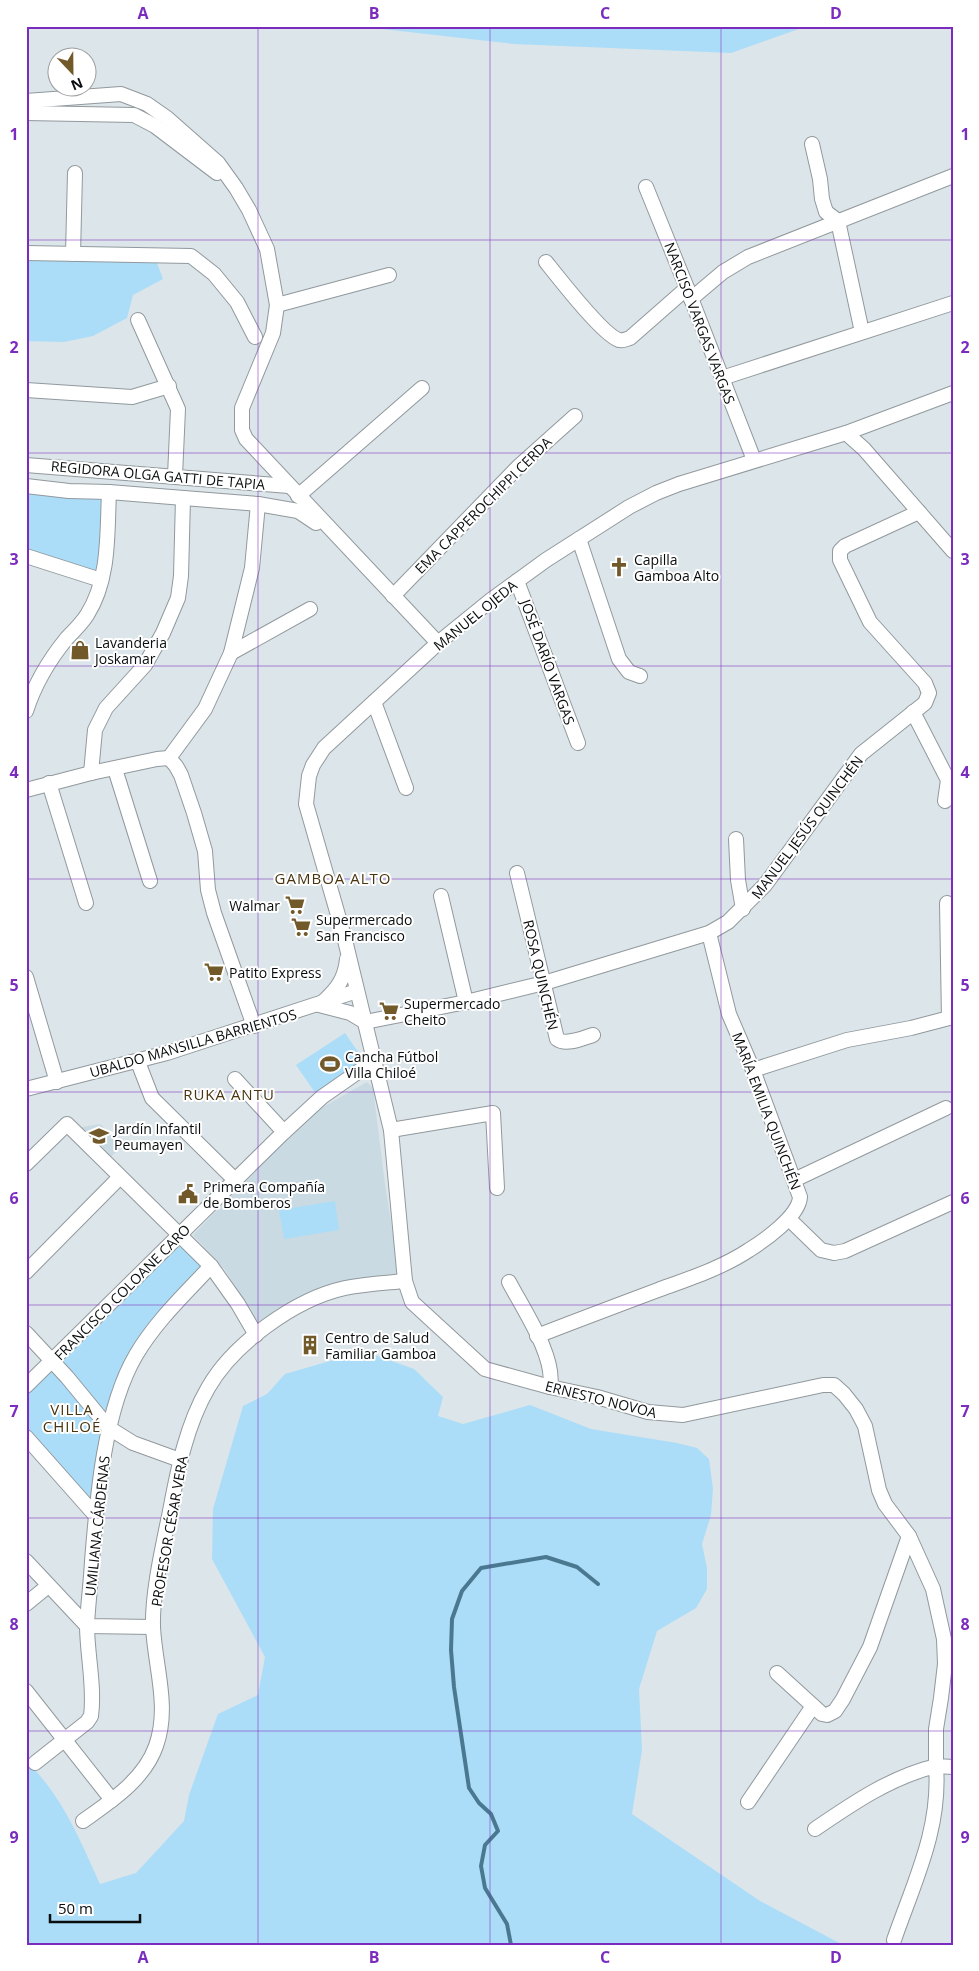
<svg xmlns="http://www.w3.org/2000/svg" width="979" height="1971" viewBox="0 0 979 1971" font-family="'Open Sans',sans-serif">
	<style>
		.built { fill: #cadae3 }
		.green { fill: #abddf8 }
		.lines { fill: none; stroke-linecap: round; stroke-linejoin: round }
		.stream { stroke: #4a7890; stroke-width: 4 }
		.minor-casing { stroke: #91999d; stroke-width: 16 }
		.minor { stroke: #fff; stroke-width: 14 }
		.grid { fill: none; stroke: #7b2cbf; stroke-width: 1; stroke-opacity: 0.55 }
		.labels { text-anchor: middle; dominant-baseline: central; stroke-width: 4; stroke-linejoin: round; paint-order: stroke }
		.street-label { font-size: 14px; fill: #0a0d0e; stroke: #fff }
		.poi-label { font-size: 14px; fill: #0a0d0e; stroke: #fff; text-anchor: start }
		.neighbourhood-label { font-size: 15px; letter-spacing: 1px; fill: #49350f; stroke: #fff }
		.neatline { fill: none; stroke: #7b2cbf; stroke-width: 2 }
		.grid-label { font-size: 16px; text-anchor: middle; font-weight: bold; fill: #7b2cbf }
	</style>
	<rect width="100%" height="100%" fill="#dce5e9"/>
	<g class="built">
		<path d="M 367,1082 L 373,1088 L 385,1184 L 399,1273 L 332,1284 L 301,1296 L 274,1311 L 258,1325 L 225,1270 L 193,1235 L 269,1156 L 318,1110 Z"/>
		<path d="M 100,1124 L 124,1145 L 107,1160 L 76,1128 Z"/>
	</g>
	<g class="green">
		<path d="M 356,26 L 807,26 L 731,53 L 514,44 Z"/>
		<path d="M 26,256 L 155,258 L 163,279 L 133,295 L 127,318 L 93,336 L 64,342 L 26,341 Z"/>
		<path d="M 26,492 L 104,497 L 98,575 L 26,551 Z"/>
		<path d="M 345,1033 L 365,1062 L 316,1094 L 296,1065 Z"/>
		<path d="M 335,1201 L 339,1230 L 284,1239 L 279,1210 Z"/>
		<path d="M 180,1238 L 209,1265 L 125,1371 L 95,1513 L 26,1436 L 26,1388 Z"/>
		<path d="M 372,1354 L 414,1369 L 443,1397 L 438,1416 L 463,1424 L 530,1405 L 591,1429 L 677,1443 L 697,1448 L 709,1459 L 713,1489 L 711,1515 L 702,1544 L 707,1568 L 707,1589 L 696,1608 L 657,1631 L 639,1689 L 642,1750 L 632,1814 L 760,1901 L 843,1945 L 26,1945 L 26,1761 C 62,1795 80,1840 100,1884 L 136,1873 L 184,1821 L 189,1795 L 218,1714 L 258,1695 L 265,1657 L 212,1559 L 213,1509 L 243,1406 L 267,1394 L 285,1374 L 330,1361 Z"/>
	</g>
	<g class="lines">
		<path class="stream" d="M 511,1945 L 507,1924 L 485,1888 L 481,1866 L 485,1845 L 498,1831 L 491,1814 L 479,1803 L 469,1788 L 454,1687 L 451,1650 L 452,1619 L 462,1591 L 481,1568 L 546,1557 L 577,1567 L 598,1584"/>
		<defs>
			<g id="minor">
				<path d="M 26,101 L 121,94 L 147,104 L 167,118 L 218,163 L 236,188 L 249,210 L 267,249 L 277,305 L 273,333 L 242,408 L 242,430 L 246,439 L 438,643"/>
				<path d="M 26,113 L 134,115 L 155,126 L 217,173"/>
				<path d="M 812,144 L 820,179 L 822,199 L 826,212 L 838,221 L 862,332"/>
				<path d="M 646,187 L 687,288 L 754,460"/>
				<path d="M 26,253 L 191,256 L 214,274 L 237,302 L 255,337"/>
				<path d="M 73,254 L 75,173"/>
				<path d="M 546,262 C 558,277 603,335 619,340 C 623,341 626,339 630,338 L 687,288"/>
				<path d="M 691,299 L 723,272 L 748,257 L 953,176"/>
				<path d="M 277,305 L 389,275"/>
				<path d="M 138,320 L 178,409 L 175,476"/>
				<path d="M 722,378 L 953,303"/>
				<path d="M 26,390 L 132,397 L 169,386"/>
				<path d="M 953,393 L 846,433 L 679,484 L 656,493 L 629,507 L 546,560 L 491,600 L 438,643 L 324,748 L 313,765 L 309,776 L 306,804 L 344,936 L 391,1130 L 405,1281 L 412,1302 L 485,1369 L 550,1387 L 597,1397 L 648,1412 L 683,1415 L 823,1385 L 834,1385 L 844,1394 L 856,1409 L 865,1426 L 879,1490 L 885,1504 L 909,1536 L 933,1589 L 944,1639 L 945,1664 L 941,1698 L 936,1729 L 936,1766 L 953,1767"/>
				<path d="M 846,433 L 864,449 L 953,551"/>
				<path d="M 26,465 L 289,486"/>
				<path d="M 26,486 L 69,491 L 109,492 L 258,504 L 298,511 L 316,523"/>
				<path d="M 298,496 L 422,388"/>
				<path d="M 579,539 L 619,659 L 629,672 L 640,676"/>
				<path d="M 26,556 L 101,580"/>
				<path d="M 517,581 L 578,743"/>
				<path d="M 393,596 L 518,467 L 575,416"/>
				<path d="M 231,653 L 310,609"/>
				<path d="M 374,702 L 406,788"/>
				<path d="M 26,711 C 35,683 49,660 67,638 C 74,631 82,623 87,615 C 110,579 107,533 109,492"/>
				<path d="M 913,712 L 948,780 L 945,801"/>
				<path d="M 169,758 L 176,766 L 181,775 L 194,813 L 205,851 L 208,890 L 214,913 L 254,1026"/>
				<path d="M 169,758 L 205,709 L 231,653 L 252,568 L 258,504"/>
				<path d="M 115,769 L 150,881"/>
				<path d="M 91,773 L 95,730 L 106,708 L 145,665 L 163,633 L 178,598 L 181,576 L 183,498"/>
				<path d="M 49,783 L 86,903"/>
				<path d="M 26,790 L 91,773 L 157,759 L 169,758"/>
				<path d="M 736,839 L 738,880 L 743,909"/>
				<path d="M 517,873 L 557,1039 C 566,1046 583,1038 593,1035"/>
				<path d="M 441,896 L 466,1002"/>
				<path d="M 947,903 L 949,1018"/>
				<path d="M 26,977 L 57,1082"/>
				<path d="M 323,1002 C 337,989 345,979 347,959"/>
				<path d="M 319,1005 L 350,1013 L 365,1022"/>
				<path d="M 365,1022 L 466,1002 L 544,983 L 709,933 L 728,922 L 765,885 L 861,754 L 925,703 L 929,693 L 925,683 L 870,622 L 840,560 L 840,551 L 845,546 L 919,512"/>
				<path d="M 138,1062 L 152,1098 L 234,1179"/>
				<path d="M 753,1070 L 847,1040 L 911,1028 L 953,1017"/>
				<path d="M 235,1079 L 284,1132"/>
				<path d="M 26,1089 L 167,1053 L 357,991"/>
				<path d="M 391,1130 L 493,1113 L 497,1188"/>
				<path d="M 26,1164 L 67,1124 L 211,1266 L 238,1304 L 256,1335"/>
				<path d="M 794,1180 L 946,1108"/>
				<path d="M 789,1219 L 821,1250 L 834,1253 L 845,1251 L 953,1202"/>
				<path d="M 26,1272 L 120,1177"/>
				<path d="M 509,1282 C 523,1309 556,1357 550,1387"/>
				<path d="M 26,1333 L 67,1377 L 109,1428 L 133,1443 L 180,1460"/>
				<path d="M 537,1336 C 578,1320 618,1305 658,1290 C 688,1279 722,1268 749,1250 C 765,1240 799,1216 800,1197 L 753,1070 L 729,1014 L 709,933"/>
				<path d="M 26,1386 L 284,1132 L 322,1097 L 375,1060"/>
				<path d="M 26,1437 L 96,1516"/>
				<path d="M 26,1561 L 87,1626 L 153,1627"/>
				<path d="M 26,1604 L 48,1586"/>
				<path d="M 777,1673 L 822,1714 L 827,1715 L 835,1711 L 843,1699 L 870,1647 L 909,1536"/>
				<path d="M 26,1691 L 112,1800"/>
				<path d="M 35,1763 L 87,1722 L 91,1716 C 95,1686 87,1655 87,1625 C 88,1604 91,1582 92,1561 C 97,1499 104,1409 136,1355 C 156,1321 185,1294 211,1266"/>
				<path d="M 748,1802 L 813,1706"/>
				<path d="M 83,1821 C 111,1801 144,1780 156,1746 C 170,1707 155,1667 153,1627 C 152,1592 163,1546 170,1511 C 178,1469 186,1426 208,1388 C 233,1344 295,1299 345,1288 C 365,1284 385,1283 405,1281"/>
				<path d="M 815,1829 C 853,1803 891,1777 936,1766 C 941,1829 914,1882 894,1940"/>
			</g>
		</defs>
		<use href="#minor" class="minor-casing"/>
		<use href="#minor" class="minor"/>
	</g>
	<path class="grid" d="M 258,26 L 258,1945M 490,26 L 490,1945M 721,26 L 721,1945M 26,240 L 953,240M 26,453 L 953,453M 26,666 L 953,666M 26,879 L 953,879M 26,1092 L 953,1092M 26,1305 L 953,1305M 26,1518 L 953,1518M 26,1731 L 953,1731"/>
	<defs>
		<symbol id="church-bare" viewBox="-9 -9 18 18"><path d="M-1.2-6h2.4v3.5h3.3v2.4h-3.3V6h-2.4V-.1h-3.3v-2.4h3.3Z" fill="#72592a" stroke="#fff" stroke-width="2.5" paint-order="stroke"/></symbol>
		<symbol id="shop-bare" viewBox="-9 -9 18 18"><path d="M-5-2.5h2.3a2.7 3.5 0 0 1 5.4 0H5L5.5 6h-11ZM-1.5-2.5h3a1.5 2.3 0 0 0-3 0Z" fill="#72592a" stroke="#fff" stroke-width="2.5" paint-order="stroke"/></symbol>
		<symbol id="supermarket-bare" viewBox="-9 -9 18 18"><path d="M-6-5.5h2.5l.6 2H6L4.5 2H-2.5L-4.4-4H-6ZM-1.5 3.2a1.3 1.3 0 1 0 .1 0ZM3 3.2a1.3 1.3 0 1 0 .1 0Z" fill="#72592a" stroke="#fff" stroke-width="2.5" paint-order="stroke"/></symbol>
		<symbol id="stadium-bare" viewBox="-9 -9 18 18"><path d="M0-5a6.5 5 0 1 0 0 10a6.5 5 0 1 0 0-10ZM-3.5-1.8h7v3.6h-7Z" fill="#72592a" stroke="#fff" stroke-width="2.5" paint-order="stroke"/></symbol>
		<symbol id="school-bare" viewBox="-9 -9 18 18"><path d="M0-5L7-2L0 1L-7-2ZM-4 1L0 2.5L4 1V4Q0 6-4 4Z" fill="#72592a" stroke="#fff" stroke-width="2.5" paint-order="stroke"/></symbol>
		<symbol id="civic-bare" viewBox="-9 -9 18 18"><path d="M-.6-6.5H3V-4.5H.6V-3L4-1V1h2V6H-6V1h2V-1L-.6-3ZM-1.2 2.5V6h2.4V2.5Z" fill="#72592a" stroke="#fff" stroke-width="2.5" paint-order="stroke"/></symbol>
		<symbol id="building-bare" viewBox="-9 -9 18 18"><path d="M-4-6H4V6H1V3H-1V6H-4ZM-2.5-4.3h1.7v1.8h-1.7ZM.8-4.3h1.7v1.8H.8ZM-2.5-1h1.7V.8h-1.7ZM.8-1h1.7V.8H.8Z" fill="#72592a" stroke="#fff" stroke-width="2.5" paint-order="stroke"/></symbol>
	</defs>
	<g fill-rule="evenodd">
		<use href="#church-bare" x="605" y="553" width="28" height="28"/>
		<use href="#shop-bare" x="66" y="636" width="28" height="28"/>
		<use href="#supermarket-bare" x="281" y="891" width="28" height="28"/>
		<use href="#supermarket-bare" x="287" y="913" width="28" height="28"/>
		<use href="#supermarket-bare" x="200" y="958" width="28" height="28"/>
		<use href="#supermarket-bare" x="375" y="997" width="28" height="28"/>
		<use href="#stadium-bare" x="316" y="1050" width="28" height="28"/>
		<use href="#school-bare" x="85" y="1122" width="28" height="28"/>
		<use href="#civic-bare" x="174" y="1180" width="28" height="28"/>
		<use href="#building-bare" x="296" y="1331" width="28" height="28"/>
	</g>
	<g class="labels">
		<g class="street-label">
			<text transform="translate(700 323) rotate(69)">NARCISO VARGAS VARGAS</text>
			<text transform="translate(158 475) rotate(5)">REGIDORA OLGA GATTI DE TAPIA</text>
			<text transform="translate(483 505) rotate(-45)">EMA CAPPEROCHIPPI CERDA</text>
			<text transform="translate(475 615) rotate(-39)">MANUEL OJEDA</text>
			<text transform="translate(548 662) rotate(70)">JOSÉ DARÍO VARGAS</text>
			<text transform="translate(807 827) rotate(-53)">MANUEL JESÚS QUINCHÉN</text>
			<text transform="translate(541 975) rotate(77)">ROSA QUINCHÉN</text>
			<text transform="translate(193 1043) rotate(-16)">UBALDO MANSILLA BARRIENTOS</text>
			<text transform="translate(767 1111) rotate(69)">MARÍA EMILIA QUINCHÉN</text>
			<text transform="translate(122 1292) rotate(-45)">FRANCISCO COLOANE CARO</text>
			<text transform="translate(601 1399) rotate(14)">ERNESTO NOVOA</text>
			<text transform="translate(97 1526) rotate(-84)">UMILIANA CÁRDENAS</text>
			<text transform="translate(169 1531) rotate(-80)">PROFESOR CÉSAR VERA</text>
		</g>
		<g class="poi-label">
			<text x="634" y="559">Capilla<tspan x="634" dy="16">Gamboa Alto</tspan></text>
			<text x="95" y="642">Lavanderia<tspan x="95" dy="16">Joskamar</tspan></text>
			<text x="280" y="905" text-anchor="end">Walmar</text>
			<text x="316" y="919">Supermercado<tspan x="316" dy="16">San Francisco</tspan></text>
			<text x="229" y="972">Patito Express</text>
			<text x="404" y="1003">Supermercado<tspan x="404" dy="16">Cheito</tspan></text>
			<text x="345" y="1056">Cancha Fútbol<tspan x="345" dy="16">Villa Chiloé</tspan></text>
			<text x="114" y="1128">Jardín Infantil<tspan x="114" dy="16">Peumayen</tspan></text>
			<text x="203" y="1186">Primera Compañía<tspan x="203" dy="16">de Bomberos</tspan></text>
			<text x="325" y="1337">Centro de Salud<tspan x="325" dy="16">Familiar Gamboa</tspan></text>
		</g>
		<g class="neighbourhood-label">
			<text x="333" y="878">GAMBOA ALTO</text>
			<text x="229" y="1094">RUKA ANTU</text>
			<text x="72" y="1409">VILLA<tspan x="72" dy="17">CHILOÉ</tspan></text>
		</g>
	</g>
	<rect width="979" height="1971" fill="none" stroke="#ffffff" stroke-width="55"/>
	<g transform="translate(72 72) rotate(158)"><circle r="24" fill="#ffffff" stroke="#9d9e9f"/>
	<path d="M0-4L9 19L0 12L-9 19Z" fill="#72592a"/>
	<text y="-8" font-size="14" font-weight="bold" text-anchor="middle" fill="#0a0d0e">N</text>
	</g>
	<path d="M50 1914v8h90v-8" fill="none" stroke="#0a0d0e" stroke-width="2.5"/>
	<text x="58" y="1914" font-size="15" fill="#0a0d0e" stroke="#ffffff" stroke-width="4" paint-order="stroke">50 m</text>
	<rect x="28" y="28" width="924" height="1916" class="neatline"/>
	<g class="grid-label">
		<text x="143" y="19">A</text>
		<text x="374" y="19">B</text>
		<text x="605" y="19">C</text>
		<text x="836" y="19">D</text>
		<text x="14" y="140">1</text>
		<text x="965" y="140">1</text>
		<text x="14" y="353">2</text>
		<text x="965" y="353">2</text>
		<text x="14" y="565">3</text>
		<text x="965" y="565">3</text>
		<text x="14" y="778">4</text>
		<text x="965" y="778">4</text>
		<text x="14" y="991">5</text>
		<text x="965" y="991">5</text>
		<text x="14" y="1204">6</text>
		<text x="965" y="1204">6</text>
		<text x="14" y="1417">7</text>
		<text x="965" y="1417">7</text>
		<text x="14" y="1630">8</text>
		<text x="965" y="1630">8</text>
		<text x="14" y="1843">9</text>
		<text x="965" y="1843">9</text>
		<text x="143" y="1963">A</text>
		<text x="374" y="1963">B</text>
		<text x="605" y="1963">C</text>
		<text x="836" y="1963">D</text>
	</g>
</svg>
